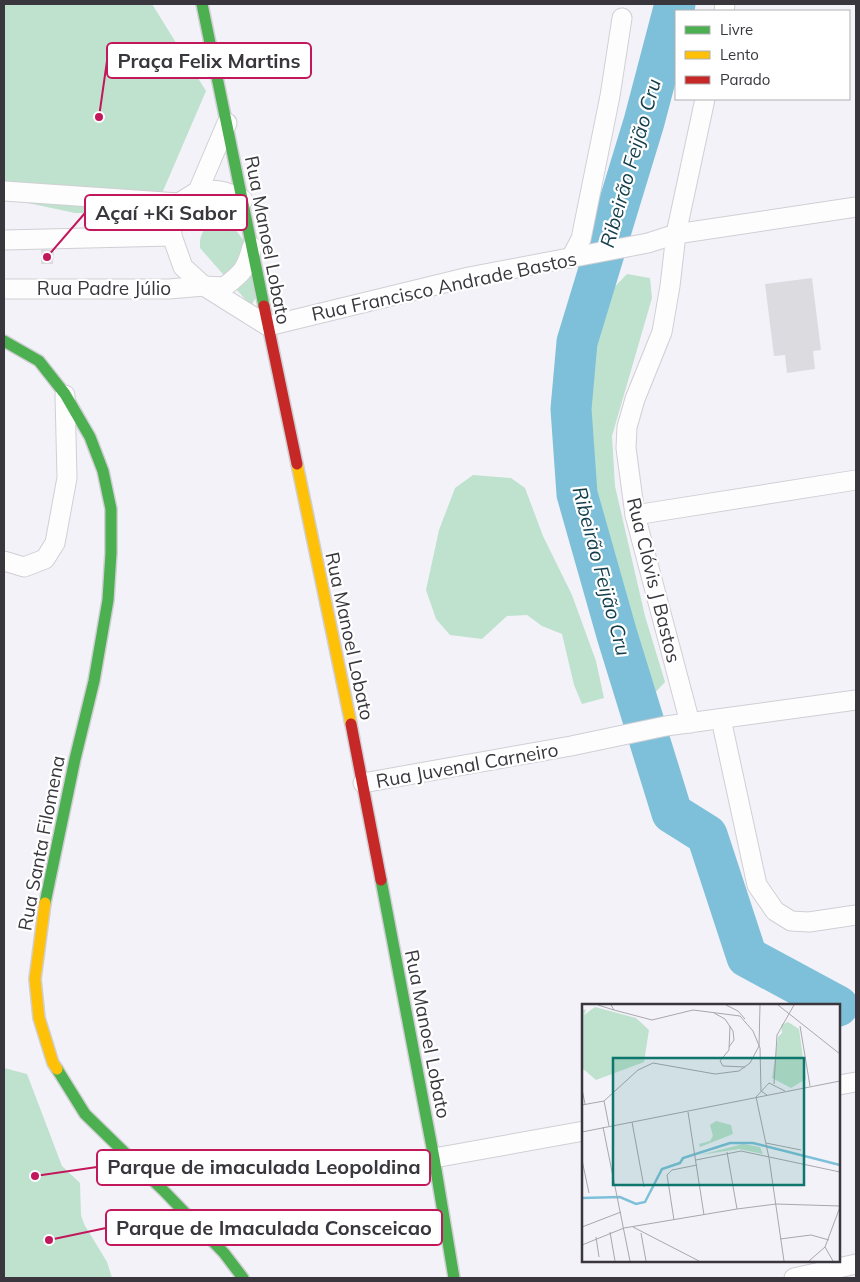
<svg xmlns="http://www.w3.org/2000/svg" width="860" height="1282" viewBox="0 0 860 1282" font-family="Mulish,sans-serif">
	<style>
		.green { fill: #bee2ce }
		.lines { fill: none; stroke-linecap: round; stroke-linejoin: round }
		.river { stroke: #7ec0d9; stroke-width: 41 }
		.building { fill: #dcdbe0 }
		.street-casing { stroke: #d0cfd4; stroke-width: 21 }
		.fast-casing { stroke: #d0cfd4; stroke-width: 14 }
		.slow-casing { stroke: #d0cfd4; stroke-width: 14 }
		.jam-casing { stroke: #d0cfd4; stroke-width: 14 }
		.street { stroke: #fdfdfe; stroke-width: 19 }
		.fast { stroke: #4caf50; stroke-width: 11 }
		.slow { stroke: #ffc107; stroke-width: 11 }
		.jam { stroke: #c62828; stroke-width: 11 }
		.labels { text-anchor: middle; dominant-baseline: central; stroke-width: 4.5; stroke-linejoin: round; paint-order: stroke }
		.street-label { font-size: 19px; fill: #39373d; stroke: #fff }
		.water-label { font-size: 20px; font-style: italic; fill: #123e4b; stroke: #fff }
		.inset-river { fill: none; stroke: #7ec0d9; stroke-width: 2.5 }
		.inset-road { fill: none; stroke: #a9a7ae; stroke-width: 1 }
		.view { fill: #0f766e; fill-opacity: 0.15; stroke: #0f766e; stroke-width: 2.5 }
		.inset-edge { fill: none; stroke: #39373d; stroke-width: 2.5 }
		.leader { fill: none; stroke: #c2185b; stroke-width: 2 }
		.callout-dot { fill: #c2185b; stroke: #fff; stroke-width: 2 }
		.callout { fill: #fff; stroke: #c2185b; stroke-width: 2 }
		.callout-label { font-size: 20px; text-anchor: middle; font-weight: bold; fill: #39373d }
	</style>
	<rect width="100%" height="100%" fill="#f4f2f9"/>
	<g class="green">
		<path d="M 11,4 L 152,4 L 206,91 L 154,212 L 142,212 L 139,216 L 89,217 L 88,213 L 75,213 L 4,198 L 4,5 Z"/>
		<path d="M 225,216 L 248,246 L 261,288 L 251,306 L 200,248 C 199,228 209,225 225,216 Z"/>
		<path d="M 627,274 L 650,278 L 652,298 L 612,436 L 615,486 L 645,616 L 665,682 L 651,697 L 642,692 L 602,542 L 585,496 L 579,413 L 581,365 L 592,321 L 604,298 Z"/>
		<path d="M 473,475 L 511,478 L 525,488 L 543,536 L 572,595 L 596,661 L 604,698 L 582,704 L 574,685 L 562,634 L 542,626 L 527,615 L 507,616 L 482,639 L 450,635 L 436,619 L 426,590 L 439,530 L 455,488 Z"/>
		<path d="M 4,1068 L 27,1074 L 62,1166 L 80,1183 L 81,1215 L 84,1224 L 107,1262 L 112,1278 L 4,1278 Z"/>
	</g>
	<g class="lines">
		<path class="river" d="M 675,4 L 644,122 L 577,342 L 571,409 L 577,494 L 617,635 L 672,813 L 707,835 L 747,957 L 838,1006"/>
	</g>
	<g class="building">
		<path d="M 41,249 L 54,250 L 53,264 L 41,264 Z"/>
		<path d="M 812,278 L 821,350 L 813,351 L 815,369 L 787,373 L 785,355 L 774,356 L 765,284 Z"/>
	</g>
	<g class="lines">
		<defs>
			<g id="street">
				<path d="M 724,11 L 725,4"/>
				<path d="M 227,123 L 198,191 L 179,203 L 174,212 L 171,222 L 172,236 L 183,267 L 204,286 L 268,326 L 469,277 L 648,243 L 676,234 L 856,207"/>
				<path d="M 4,191 L 179,203"/>
				<path d="M 198,191 C 218,189 226,191 243,200"/>
				<path d="M 4,240 L 172,236"/>
				<path d="M 571,258 L 581,239 L 610,96 L 622,18"/>
				<path d="M 4,289 L 169,289 L 204,286 L 224,287 C 242,273 246,270 252,247"/>
				<path d="M 635,515 L 856,480"/>
				<path d="M 4,561 L 24,567 L 45,559 L 55,543 L 67,478 L 65,395"/>
				<path d="M 721,719 L 757,885 L 775,911 L 791,921 L 809,922 L 856,915"/>
				<path d="M 690,723 L 635,515 L 626,448 L 627,427 L 635,399 L 662,332 L 670,286 L 676,234 L 705,99"/>
				<path d="M 363,783 L 571,746 L 666,726 L 856,700"/>
				<path d="M 839,1085 L 856,1082"/>
				<path d="M 434,1158 L 584,1131"/>
				<path d="M 794,1278 L 856,1264"/>
			</g>
			<g id="fast">
				<path d="M 202,4 L 264,306"/>
				<path d="M 4,341 L 39,361 L 65,394 L 90,437 L 103,471 L 111,509 L 111,553 L 108,600 L 94,681 L 75,759 L 45,903"/>
				<path d="M 381,880 L 434,1158 L 454,1278"/>
				<path d="M 57,1069 L 85,1114 L 162,1189 L 224,1253 L 243,1278"/>
			</g>
			<g id="slow">
				<path d="M 297,464 L 351,724"/>
				<path d="M 45,903 L 35,979 L 39,1018 L 53,1063 L 57,1069"/>
			</g>
			<g id="jam">
				<path d="M 264,306 L 297,464"/>
				<path d="M 351,724 L 381,880"/>
			</g>
		</defs>
		<use href="#street" class="street-casing"/>
		<use href="#fast" class="fast-casing"/>
		<use href="#slow" class="slow-casing"/>
		<use href="#jam" class="jam-casing"/>
		<use href="#street" class="street"/>
		<use href="#fast" class="fast"/>
		<use href="#slow" class="slow"/>
		<use href="#jam" class="jam"/>
	</g>
	<g class="labels">
		<g class="street-label">
			<text transform="translate(268 240) rotate(79)">Rua Manoel Lobato</text>
			<text transform="translate(444 286) rotate(-12)">Rua Francisco Andrade Bastos</text>
			<text x="104" y="288">Rua Padre Júlio</text>
			<text transform="translate(654 580) rotate(76)">Rua Clóvis J Bastos</text>
			<text transform="translate(350 636) rotate(78)">Rua Manoel Lobato</text>
			<text transform="translate(467 765) rotate(-10)">Rua Juvenal Carneiro</text>
			<text transform="translate(41 843) rotate(-79)">Rua Santa Filomena</text>
			<text transform="translate(428 1034) rotate(79)">Rua Manoel Lobato</text>
		</g>
		<g class="water-label">
			<text transform="translate(630 163) rotate(-74)">Ribeirão Feijão Cru</text>
			<text transform="translate(602 571) rotate(75)">Ribeirão Feijão Cru</text>
		</g>
	</g>
	<g transform="translate(582 1004)">
		<rect width="258" height="258" fill="#f4f2f9"/>
		<path d="M 13,3 L 54,14 L 67,26 L 62,58 L 14,76 L 0,64 L 0,5 L 4,6 L 2,11 ZM 206,18 L 217,25 L 224,75 L 209,84 L 190,74 L 196,33 L 200,29 L 199,21 ZM 134,117 L 149,121 L 151,130 L 118,143 L 117,140 L 128,137 L 131,132 L 128,121 ZM 161,140 L 178,143 L 181,150 L 157,145 L 118,151 Z" fill="#bee2ce"/>
		<path class="inset-river" d="M 0,194 L 38,193 L 54,200 L 63,198 L 80,165 L 98,159 L 101,154 L 148,139 L 171,139 L 258,161"/>
		<path class="inset-road" d="M 16,1 L 32,6M 29,1 L 32,6 L 70,16 L 111,6 L 158,12 L 171,27 L 178,44 L 179,87 L 185,91M 144,1 L 156,7 L 163,15M 196,1 L 258,50M 132,9 L 143,15 L 151,27 L 152,36 L 147,43M 148,22 L 147,46 L 138,57 L 141,62 L 163,63M 218,22 L 228,82M 192,80 L 195,31 L 212,1M 0,85 L 3,100M 174,93 L 187,154 L 202,257M 174,93 L 187,79 L 203,87M 22,97 L 27,122M 0,101 L 22,97 L 56,66 L 71,59 L 133,70 L 157,67 L 168,59 L 177,42 L 178,1M 106,108 L 122,211M 50,118 L 62,183M 21,123 L 48,257M 0,128 L 258,77M 184,139 L 219,146M 145,148 L 155,205M 0,156 L 7,189M 114,156 L 159,147 L 258,168M 92,216 L 85,171 L 90,166 L 115,161M 0,223 L 39,208M 51,223 L 117,257M 28,228 L 33,257M 59,229 L 64,257M 14,233 L 17,253M 198,235 L 229,231 L 247,236M 0,241 L 42,224 L 155,205 L 194,200 L 258,202M 243,243 L 251,257M 227,257 L 243,243 L 258,203"/>
		<path class="view" d="M 31,54 L 222,54 L 222,181 L 31,181 Z"/>
		<rect width="258" height="258" class="inset-edge"/>
	</g>
	<path class="leader" d="M99 117L107 61M47 257L85 213M35 1176L97 1167M49 1240L106 1228"/>
	<g class="callout-dot">
		<circle cx="99" cy="117" r="5"/>
		<circle cx="47" cy="257" r="5"/>
		<circle cx="35" cy="1176" r="5"/>
		<circle cx="49" cy="1240" r="5"/>
	</g>
	<g class="callout">
		<rect x="107" y="43" width="204" height="35" rx="5"/>
		<rect x="85" y="195" width="162" height="35" rx="5"/>
		<rect x="97" y="1150" width="333" height="35" rx="5"/>
		<rect x="106" y="1210" width="336" height="35" rx="5"/>
	</g>
	<g class="callout-label">
		<text x="209" y="68">Praça Felix Martins</text>
		<text x="166" y="220">Açaí +Ki Sabor</text>
		<text x="264" y="1174">Parque de imaculada Leopoldina</text>
		<text x="274" y="1235">Parque de Imaculada Consceicao</text>
	</g>
	<rect width="860" height="1282" fill="none" stroke="#39373d" stroke-width="10"/>
	<rect x="675" y="10" width="175" height="90" fill="#ffffff" stroke="#b0afb1"/>
	<rect x="685" y="26" width="25" height="8" fill="#4caf50" stroke="#b0afb1"/>
	<text x="720" y="35" font-size="15" fill="#39373d">Livre</text>
	<rect x="685" y="51" width="25" height="8" fill="#ffc107" stroke="#b0afb1"/>
	<text x="720" y="60" font-size="15" fill="#39373d">Lento</text>
	<rect x="685" y="76" width="25" height="8" fill="#c62828" stroke="#b0afb1"/>
	<text x="720" y="85" font-size="15" fill="#39373d">Parado</text>
</svg>
